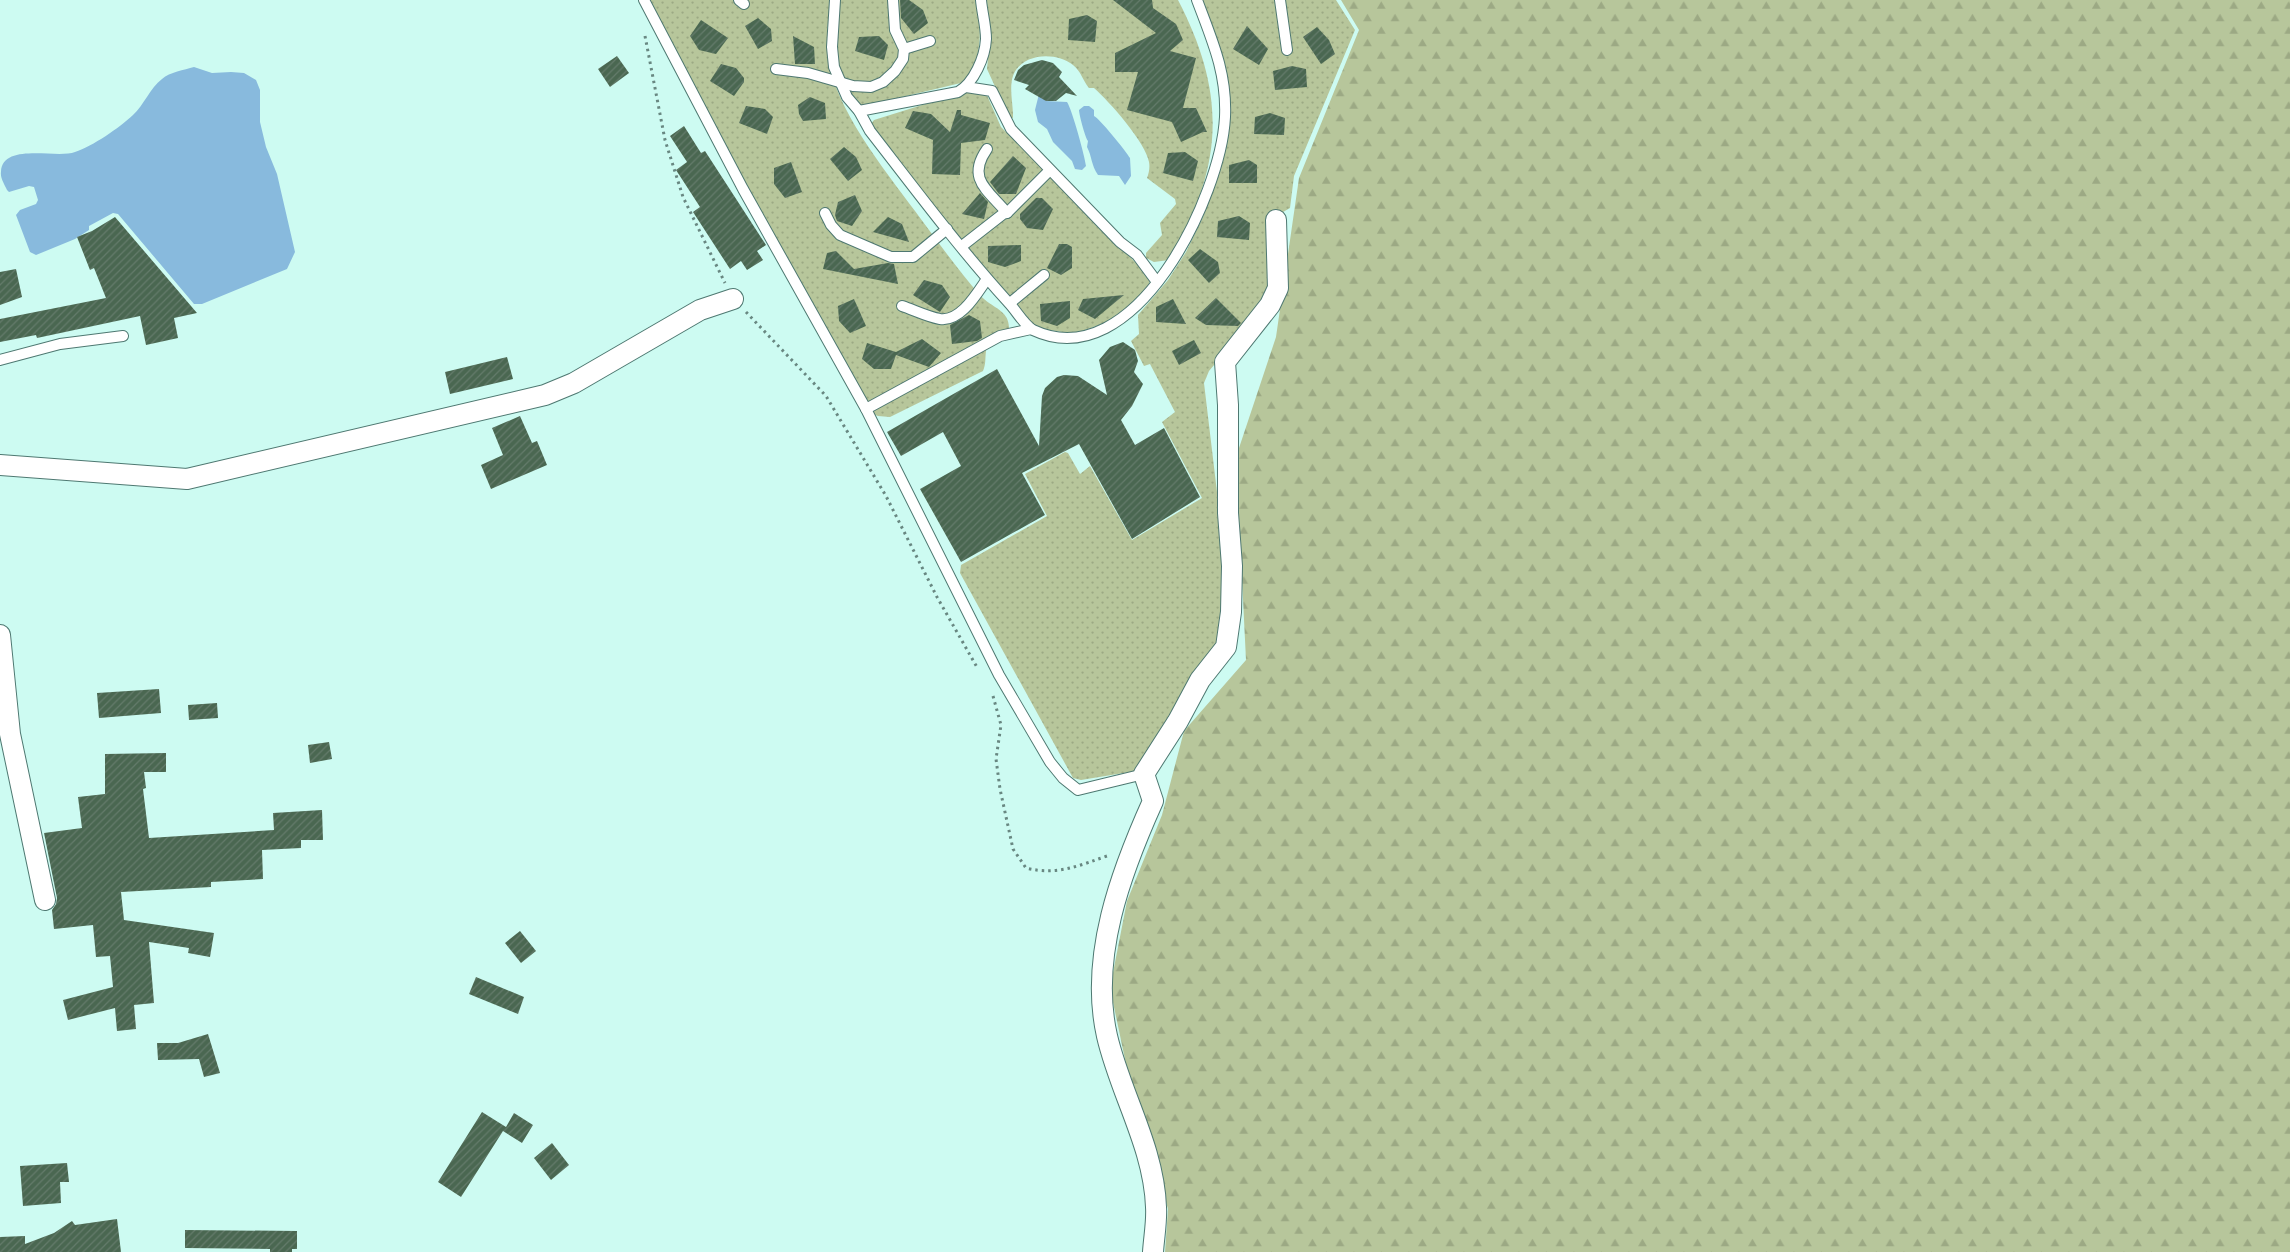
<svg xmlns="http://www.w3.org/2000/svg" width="2290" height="1252" viewBox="0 0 2290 1252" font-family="'Libre Baskerville',serif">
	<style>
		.grass { fill: url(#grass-dots) }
		.forest { fill: url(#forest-firs) }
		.water { fill: #88badd }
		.building { fill: url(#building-hatch) }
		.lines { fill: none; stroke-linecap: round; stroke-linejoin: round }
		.service-casing { stroke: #4e7871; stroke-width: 12 }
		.minor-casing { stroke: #4e7871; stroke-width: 22 }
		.path { stroke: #688781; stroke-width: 3; stroke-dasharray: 2.5 4; stroke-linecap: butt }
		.service { stroke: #fff; stroke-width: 10 }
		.minor { stroke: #fff; stroke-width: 20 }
	</style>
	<defs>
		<pattern id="grass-dots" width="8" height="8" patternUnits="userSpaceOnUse" patternTransform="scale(1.25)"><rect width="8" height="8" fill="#b7c69b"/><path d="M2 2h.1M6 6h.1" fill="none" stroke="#9ca984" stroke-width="1.8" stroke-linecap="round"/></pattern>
		<pattern id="forest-firs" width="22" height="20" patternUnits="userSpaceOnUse" patternTransform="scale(1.25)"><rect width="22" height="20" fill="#b7c69b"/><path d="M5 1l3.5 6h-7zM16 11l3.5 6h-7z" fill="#9ca984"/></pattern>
		<pattern id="building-hatch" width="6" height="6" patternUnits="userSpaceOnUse" patternTransform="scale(1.25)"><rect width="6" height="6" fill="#4a6751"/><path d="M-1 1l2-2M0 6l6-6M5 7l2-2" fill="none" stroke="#647b6b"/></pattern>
	</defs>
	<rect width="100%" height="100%" fill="#cdfbf2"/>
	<g class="grass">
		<path d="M 647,0 L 830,0 C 829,18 825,39 828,57 C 835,109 884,169 915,211 C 936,239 957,269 980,295 C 992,309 1010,309 1009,330 C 1002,335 987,342 986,351 C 985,359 986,364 983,371 L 890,417 L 878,416 L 870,413 L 745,188 Z"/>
		<path d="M 837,0 L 975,0 C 983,28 982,58 965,82 L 860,107 L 841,81 L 834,46 Z"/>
		<path d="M 987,0 L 1178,0 C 1228,96 1223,168 1169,260 L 1154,262 L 1146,258 L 1146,253 L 1162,235 L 1160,223 L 1176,204 L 1175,199 L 1147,178 C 1149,173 1150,167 1149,162 C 1146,143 1109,101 1094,88 L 1089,88 C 1083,81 1081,71 1073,65 C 1056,51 1021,53 1013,76 C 1009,87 1013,104 1013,115 L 1013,118 L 1009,117 L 987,69 L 989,47 Z"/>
		<path d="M 1199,0 L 1336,0 L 1355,30 L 1294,176 L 1290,208 L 1269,220 L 1273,286 L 1246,327 L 1209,371 L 1204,383 L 1217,492 L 1226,610 L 1223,645 L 1142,770 L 1081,780 L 1073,778 L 960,573 L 961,565 L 1047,516 L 1025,474 L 1065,452 L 1068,453 L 1080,474 L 1090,466 L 1132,540 L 1202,498 L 1162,422 L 1175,412 L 1150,364 L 1144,366 L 1131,341 L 1139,334 L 1138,315 L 1168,280 L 1186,252 L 1203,217 L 1211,188 L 1226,89 Z"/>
		<path d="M 967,91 L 986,93 L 1001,127 L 1150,277 L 1149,286 L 1126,308 L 1107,322 L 1074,334 L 1032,327 L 987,278 L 871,124 L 874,120 Z"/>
	</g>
	<path class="forest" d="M 1341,0 L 2290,0 L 2290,1252 L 1165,1252 L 1168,1209 L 1126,1064 L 1110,988 L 1127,901 L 1162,815 L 1184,731 L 1246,660 L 1236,457 L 1276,337 L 1299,178 L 1359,30 Z"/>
	<g class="water">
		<path d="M 194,67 L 212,73 L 231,72 L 244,73 L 256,80 L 260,90 L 260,122 L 266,147 L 277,174 L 295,252 L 287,269 L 202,304 L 194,304 L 118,214 L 113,213 L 89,226 L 89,230 L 75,239 L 36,255 L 30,252 L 16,215 L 20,210 L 36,204 L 38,200 L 34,187 L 29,186 L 9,192 L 7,190 C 5,185 0,178 1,172 C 2,142 57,159 75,152 C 93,146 119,128 133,115 C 144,105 150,88 162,79 C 170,72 184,70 194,67 Z"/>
		<path d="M 1039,94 L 1046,101 L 1067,102 C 1072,109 1085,157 1086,166 L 1082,170 L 1075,169 L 1072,161 L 1053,142 L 1047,129 L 1038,122 L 1035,110 Z"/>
		<path d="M 1084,106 L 1089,106 L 1094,110 L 1094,116 C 1099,118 1126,151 1130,158 L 1131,176 L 1125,185 L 1119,176 L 1098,175 C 1091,165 1092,156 1087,147 L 1088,141 C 1085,137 1079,114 1079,110 Z"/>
	</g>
	<g class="building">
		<path d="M 900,0 L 909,0 L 923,10 L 928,23 L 914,34 L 901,18 Z"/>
		<path d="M 1113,0 L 1152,0 L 1153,8 L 1176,24 L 1183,40 L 1170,51 L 1196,58 L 1183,108 L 1196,108 L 1207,132 L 1203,132 L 1181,142 L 1172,122 L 1127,110 L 1138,72 L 1115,72 L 1115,53 L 1156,33 Z"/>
		<path d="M 1087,15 L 1097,21 L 1095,42 L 1068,40 L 1069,19 Z"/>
		<path d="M 758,18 L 771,29 L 772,41 L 758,49 L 745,26 Z"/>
		<path d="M 701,20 L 728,38 L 716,54 L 699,50 L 690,36 Z"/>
		<path d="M 1247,26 L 1268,49 L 1259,65 L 1233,49 Z"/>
		<path d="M 1317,27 L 1329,40 L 1335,54 L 1321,64 L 1303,37 Z"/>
		<path d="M 793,36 L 814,47 L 815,64 L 795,64 Z"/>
		<path d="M 879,36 L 888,45 L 884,60 L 855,51 L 859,37 Z"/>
		<path d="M 617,56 L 629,73 L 610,87 L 598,69 Z"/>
		<path d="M 1042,60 L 1053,63 L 1062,72 L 1059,77 L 1077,96 L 1066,93 L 1056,101 L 1046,101 L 1025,89 L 1029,85 L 1014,80 L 1018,70 L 1024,65 Z"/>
		<path d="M 721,64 L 736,68 L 744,78 L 744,82 L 734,96 L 710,81 Z"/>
		<path d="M 1292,66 L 1306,69 L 1307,87 L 1275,90 L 1273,71 Z"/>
		<path d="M 810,97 L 825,103 L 826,119 L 803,121 L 799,114 L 798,105 Z"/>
		<path d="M 746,106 L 765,109 L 773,117 L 767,134 L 739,123 Z"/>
		<path d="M 957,110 L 961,110 L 961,115 L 990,123 L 985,140 L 961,143 L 960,175 L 932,174 L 933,140 L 905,128 L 913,111 L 931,114 L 950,132 Z"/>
		<path d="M 1270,113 L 1285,118 L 1284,135 L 1254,134 L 1255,117 Z"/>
		<path d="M 684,126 L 701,153 L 705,151 L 766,245 L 757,251 L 763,260 L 747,270 L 741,261 L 730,269 L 693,212 L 700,207 L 676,170 L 687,162 L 670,136 Z"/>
		<path d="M 844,147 L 856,157 L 862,170 L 848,181 L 830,159 Z"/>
		<path d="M 1185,152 L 1198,161 L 1193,181 L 1163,173 L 1168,153 Z"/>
		<path d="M 1013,156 L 1026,168 L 1016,194 L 999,194 L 990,182 Z"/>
		<path d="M 1249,160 L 1257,165 L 1257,183 L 1229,183 L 1229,165 Z"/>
		<path d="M 791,162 L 802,192 L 785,198 L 774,184 L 774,168 Z"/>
		<path d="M 980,193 L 988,202 L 984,219 L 962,214 Z"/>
		<path d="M 855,195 L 862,211 L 852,226 L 837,221 L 835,215 L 838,202 Z"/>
		<path d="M 1036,198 L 1042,198 L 1053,209 L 1043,230 L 1027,228 L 1020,219 L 1020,214 Z"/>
		<path d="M 1239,216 L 1250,223 L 1249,240 L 1217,237 L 1218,221 Z"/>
		<path d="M 115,217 L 197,313 L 174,318 L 178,338 L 146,345 L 140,316 L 37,338 L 36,335 L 0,342 L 0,319 L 106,298 L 94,268 L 90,270 L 77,237 L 92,231 Z"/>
		<path d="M 888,217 L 902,224 L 909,242 L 873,232 Z"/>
		<path d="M 1059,244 L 1067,244 L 1072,247 L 1072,268 L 1061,275 L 1047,268 Z"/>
		<path d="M 1021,245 L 1021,261 L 1005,267 L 988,262 L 988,246 Z"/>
		<path d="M 1200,249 L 1218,262 L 1220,273 L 1209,283 L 1188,260 Z"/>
		<path d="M 836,251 L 854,269 L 888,263 L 894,264 L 898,284 L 823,269 L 827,253 Z"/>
		<path d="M 16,269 L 22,297 L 0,305 L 0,272 Z"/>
		<path d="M 924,280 L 942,285 L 950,297 L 940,312 L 913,295 Z"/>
		<path d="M 1124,295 L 1095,319 L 1078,310 L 1083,299 Z"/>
		<path d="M 1216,298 L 1241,323 L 1238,326 L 1206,325 L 1195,318 Z"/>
		<path d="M 854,299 L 866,326 L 850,333 L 839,321 L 838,306 Z"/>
		<path d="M 1173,299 L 1186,324 L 1156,322 L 1156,307 Z"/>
		<path d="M 1070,301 L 1070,318 L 1057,326 L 1041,321 L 1040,304 Z"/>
		<path d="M 969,315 L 980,321 L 982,338 L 977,341 L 952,344 L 950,325 Z"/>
		<path d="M 922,339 L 941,353 L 929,367 L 896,355 L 891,369 L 874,369 L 862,359 L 867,343 L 896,352 Z"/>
		<path d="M 1194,340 L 1201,353 L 1179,365 L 1172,351 Z"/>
		<path d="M 1123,342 L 1135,350 L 1138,361 L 1134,372 L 1143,384 L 1132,406 L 1121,420 L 1135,445 L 1164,428 L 1200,497 L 1132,539 L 1079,444 L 1022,473 L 1045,515 L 961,562 L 920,489 L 961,466 L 943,432 L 901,456 L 887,432 L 997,369 L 1039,446 L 1042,396 L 1045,388 L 1057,377 L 1064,375 L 1078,376 L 1107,395 L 1099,360 L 1110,347 Z"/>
		<path d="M 507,357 L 513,379 L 450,394 L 445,372 Z"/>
		<path d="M 520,416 L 532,443 L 537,441 L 547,465 L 491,489 L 481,465 L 503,455 L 492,428 Z"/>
		<path d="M 159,689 L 161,713 L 99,718 L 97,693 Z"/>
		<path d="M 217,703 L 218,718 L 189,720 L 188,705 Z"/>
		<path d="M 329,742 L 332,759 L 310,763 L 308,745 Z"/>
		<path d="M 166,753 L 166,772 L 144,772 L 146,788 L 143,789 L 149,838 L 274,830 L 273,813 L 322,810 L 323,840 L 301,840 L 301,848 L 262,850 L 263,879 L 211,882 L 211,887 L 121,892 L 124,920 L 214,933 L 210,957 L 188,953 L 189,948 L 149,942 L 154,1003 L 134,1005 L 136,1029 L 117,1031 L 115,1008 L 68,1020 L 63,1000 L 113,987 L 110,956 L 96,957 L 93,925 L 54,929 L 52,910 L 56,904 L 57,898 L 44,833 L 82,828 L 78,797 L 105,794 L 105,754 Z"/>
		<path d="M 520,931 L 536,951 L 521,963 L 505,943 Z"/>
		<path d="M 476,977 L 524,997 L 518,1014 L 469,994 Z"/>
		<path d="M 208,1034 L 220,1073 L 204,1077 L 199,1059 L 158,1060 L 157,1043 L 178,1043 Z"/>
		<path d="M 482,1112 L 506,1127 L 514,1113 L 533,1125 L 522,1143 L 503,1131 L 461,1197 L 438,1182 Z"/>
		<path d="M 552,1143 L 569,1165 L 551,1180 L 534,1158 Z"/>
		<path d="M 67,1163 L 69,1182 L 60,1182 L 61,1203 L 23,1206 L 20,1166 Z"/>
		<path d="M 117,1219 L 121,1252 L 0,1252 L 0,1237 L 25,1236 L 25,1244 L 54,1233 L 72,1221 L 75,1225 Z"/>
		<path d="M 185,1230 L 297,1231 L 297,1249 L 292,1249 L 292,1252 L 270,1252 L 270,1249 L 185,1248 Z"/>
	</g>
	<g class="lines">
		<defs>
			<g id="service">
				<path d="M 644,0 L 743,189 L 866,409 L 999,675 L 1050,762 L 1063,778 L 1078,790 L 1144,774"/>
				<path d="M 739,0 L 744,4"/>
				<path d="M 835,0 L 832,47 L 834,67 L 847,97 L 859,111 L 870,131 C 915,189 959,248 1008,302 C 1016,310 1024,325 1033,330 C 1135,378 1221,196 1225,117 C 1227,73 1212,40 1197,0"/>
				<path d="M 1280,0 L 1287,50"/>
				<path d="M 904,49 L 930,41"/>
				<path d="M 776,69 L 808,73 L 853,86 L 871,87 L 883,82 L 895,71 L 903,59 L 904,49 L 895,30 L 893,0"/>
				<path d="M 966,87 L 992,91 L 1011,129 L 1120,242 L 1137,255 L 1157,282"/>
				<path d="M 859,111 L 958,92 C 974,83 985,57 986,39 C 986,26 982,12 981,0"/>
				<path d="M 987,149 C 966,179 988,190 1007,213"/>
				<path d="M 825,213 L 831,225 L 840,235 L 891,257 L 913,257 L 947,229"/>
				<path d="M 962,246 L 1003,214 L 1007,213 L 1049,171"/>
				<path d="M 1010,303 L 1044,275"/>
				<path d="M 902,306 C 914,310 928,317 940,319 C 961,322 977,293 987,279"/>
				<path d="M 0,360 L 60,344 L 123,336"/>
				<path d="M 866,409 L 1000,336 L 1031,329"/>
			</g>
			<g id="minor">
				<path d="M 0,465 L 187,479 L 545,395 L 574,383 L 700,310 L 733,299"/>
				<path d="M 0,635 L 10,734 L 45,900"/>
				<path d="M 1153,1252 C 1154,1237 1157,1221 1156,1207 C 1154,1147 1120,1093 1107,1036 C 1089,957 1121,872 1153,801 L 1144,774 L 1178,721 L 1200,680 L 1226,647 L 1231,612 L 1232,566 L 1228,513 L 1228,405 L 1225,362 L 1270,305 L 1278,288 L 1276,220"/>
			</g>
		</defs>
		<use href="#service" class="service-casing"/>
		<use href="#minor" class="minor-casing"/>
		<g class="path">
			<path d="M 645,36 L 665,140 L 683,197 L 725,283"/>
			<path d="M 746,312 L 826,396 L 886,496 L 937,597 L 978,669"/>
			<path d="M 993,696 L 1001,725 L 996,759 L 1000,789 L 1013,849 L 1026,868 C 1058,876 1080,865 1110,855"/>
		</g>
		<use href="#service" class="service"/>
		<use href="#minor" class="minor"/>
	</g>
</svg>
